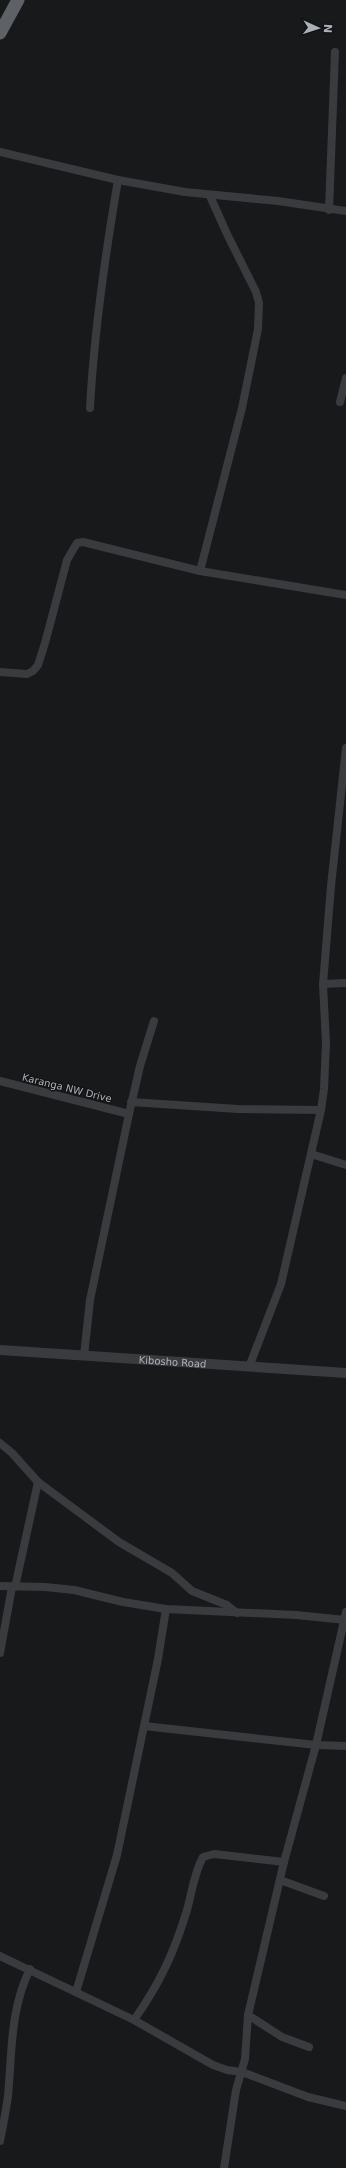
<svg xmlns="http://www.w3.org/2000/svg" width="346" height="2168" viewBox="0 0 346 2168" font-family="'DejaVu Sans',sans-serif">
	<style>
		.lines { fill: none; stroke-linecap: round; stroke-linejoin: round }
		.minor { stroke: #3a3b3f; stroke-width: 8 }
		.tertiary { stroke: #3a3b3f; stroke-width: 10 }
		.trunk { stroke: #5e6166; stroke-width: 13 }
		.labels { text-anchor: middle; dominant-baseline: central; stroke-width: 3; stroke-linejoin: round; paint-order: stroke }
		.street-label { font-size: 10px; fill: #acb1b9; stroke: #131415 }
	</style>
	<rect width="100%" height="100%" fill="#18191a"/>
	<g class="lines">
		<g class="minor">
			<path d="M 0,152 L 118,180 L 185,192 L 278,201 L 346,211"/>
			<path d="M 329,210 L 335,52"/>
			<path d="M 340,402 L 346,378"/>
			<path d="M 90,408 C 94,332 105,256 118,180"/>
			<path d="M 200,571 L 242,408 L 258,329 L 259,303 L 256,292 L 227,234 L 210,196"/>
			<path d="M 0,672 L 27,674 L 33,671 L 38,665 L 45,643 L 67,560 L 77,543 L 83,542 L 200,571 L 346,595"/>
			<path d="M 323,984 L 346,983"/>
			<path d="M 0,1081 L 129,1114"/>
			<path d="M 131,1102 L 238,1109 L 321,1110"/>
			<path d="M 311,1154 L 346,1165"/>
			<path d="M 84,1356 L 90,1300 L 129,1114 L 140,1066 L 154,1021"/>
			<path d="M 249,1367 L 281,1284 L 321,1110 L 324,1089 L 326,1043 L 323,984 L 331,886 L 346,748"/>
			<path d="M 0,1443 L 12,1453 L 38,1482 L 119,1542 L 172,1573 L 192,1591 L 227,1605 L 237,1613"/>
			<path d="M 0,1586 L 45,1587 L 74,1590 L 123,1602 L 166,1609 L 296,1615 L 346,1620"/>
			<path d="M 15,1587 L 38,1482"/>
			<path d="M 0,1653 L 12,1587"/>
			<path d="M 144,1726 L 316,1745 L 346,1746"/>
			<path d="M 280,1880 L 324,1896"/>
			<path d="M 0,1956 L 134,2020 L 213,2065 L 227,2070 L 242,2072 L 308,2097 L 346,2106"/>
			<path d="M 76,1992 L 117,1855 L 158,1659 L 166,1609"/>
			<path d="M 248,2015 L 282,2037 L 309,2047"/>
			<path d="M 134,2020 C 160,1983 174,1953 187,1910 C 192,1892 194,1873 203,1857 L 214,1854 L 284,1862"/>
			<path d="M 0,2141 C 3,2126 6,2111 8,2096 C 12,2053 10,2009 30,1969"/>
			<path d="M 224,2168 L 236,2090 L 245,2059 L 248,2015 L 284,1862 L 316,1745 L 346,1612"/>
		</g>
		<path class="tertiary" id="s1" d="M 0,1350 L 346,1373"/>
		<path class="trunk" d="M 0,33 L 18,0"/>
	</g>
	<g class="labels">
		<g class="street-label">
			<text transform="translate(67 1088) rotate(14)">Karanga NW Drive</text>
			<text stroke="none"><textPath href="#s1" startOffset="173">Kibosho Road</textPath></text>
		</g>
	</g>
	<g transform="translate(318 28) rotate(93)" stroke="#131415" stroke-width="3" paint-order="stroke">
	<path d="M0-3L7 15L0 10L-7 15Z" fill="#acb1b9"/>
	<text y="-6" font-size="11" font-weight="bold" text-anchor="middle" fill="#acb1b9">N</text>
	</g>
</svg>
